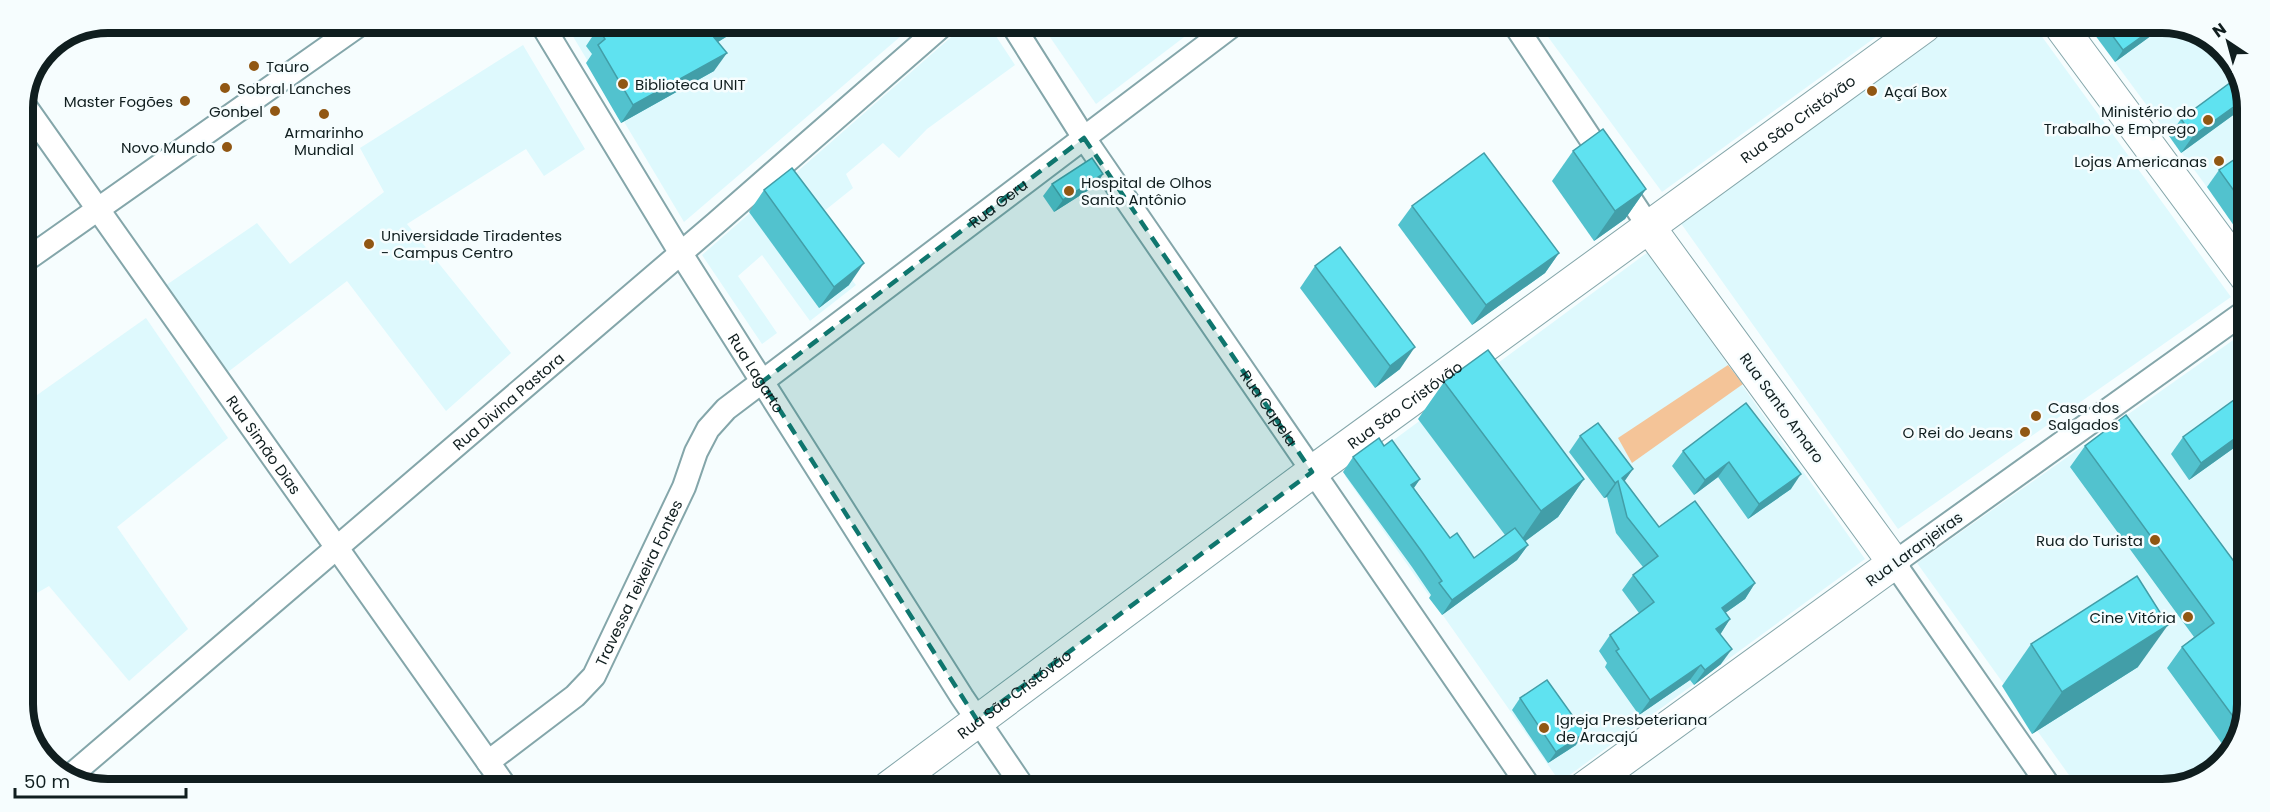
<svg xmlns="http://www.w3.org/2000/svg" width="2270" height="812" viewBox="0 0 2270 812" font-family="Poppins,sans-serif">
	<style>
		.built { fill: #def9fd }
		.green { fill: #f4c498 }
		.lines { fill: none; stroke-linecap: round; stroke-linejoin: round }
		.street-casing { stroke: #84a6aa; stroke-width: 26 }
		.secondary-casing { stroke: #84a6aa; stroke-width: 34 }
		.street { stroke: #fff; stroke-width: 22 }
		.secondary { stroke: #fff; stroke-width: 32 }
		.wall { fill: #52c2ce }
		.shaded-wall { fill: #429ea8 }
		.building { fill: #5fe2f0; stroke: #429ea8; stroke-width: 1.5 }
		.marked { fill: #0f766e; fill-opacity: 0.2; stroke: #0f766e; stroke-width: 4.5; stroke-dasharray: 12 8; stroke-linejoin: round }
		.poi-dot { fill: #915713; stroke: #f6fdfe; stroke-width: 2 }
		.labels { text-anchor: middle; dominant-baseline: central; stroke-width: 5; stroke-linejoin: round; paint-order: stroke }
		.poi-label { font-size: 15px; fill: #101e1f; stroke: #f6fdfe; text-anchor: start }
		.street-label { font-size: 15px; fill: #101e1f; stroke: #f6fdfe }
		.rim { fill: none; stroke: #101e1f; stroke-width: 8 }
	</style>
	<rect width="100%" height="100%" fill="#f6fdfe"/>
	<g class="built">
		<path d="M 565,23 L 915,24 L 684,222 Z"/>
		<path d="M 966,24 L 988,24 L 1015,65 L 927,129 L 899,158 L 883,143 L 846,174 L 853,188 L 808,224 L 856,285 L 810,321 L 762,255 L 738,276 L 777,333 L 762,344 L 702,255 Z"/>
		<path d="M 1041,24 L 1200,25 L 1096,104 Z"/>
		<path d="M 1540,26 L 1891,26 L 1662,192 Z"/>
		<path d="M 1954,26 L 2035,27 L 2231,297 L 1898,529 L 1680,222 Z"/>
		<path d="M 2089,27 L 2189,27 L 2230,56 L 2247,102 L 2246,240 Z"/>
		<path d="M 523,45 L 585,149 L 544,176 L 526,149 L 407,224 L 511,353 L 446,411 L 347,281 L 224,375 L 159,290 L 257,223 L 290,264 L 384,192 L 360,148 Z"/>
		<path d="M 1648,252 L 1865,559 L 1560,782 L 1345,476 Z"/>
		<path d="M 146,318 L 228,438 L 117,527 L 188,629 L 129,681 L 49,586 L 23,601 L 23,405 Z"/>
		<path d="M 2246,331 L 2243,731 L 2214,772 L 2163,789 L 2079,789 L 1917,563 Z"/>
	</g>
	<path class="green" d="M 1728,365 L 1743,384 L 1632,463 L 1618,438 Z"/>
	<g class="lines">
		<defs>
			<g id="street">
				<path id="s1" d="M 541,23 L 680,252 L 962,697 L 1023,787"/>
				<path id="s2" d="M 1012,24 L 1084,138 L 1530,788"/>
				<path d="M 1515,25 L 1649,227"/>
				<path id="s3" d="M 23,103 L 505,786"/>
				<path d="M 23,262 L 362,23"/>
				<path id="s4" d="M 488,762 L 575,696 L 594,676 L 684,487 L 696,452 L 708,429 L 726,409 L 1233,25"/>
				<path id="s5" d="M 69,777 L 716,223 L 944,24"/>
				<path d="M 2051,789 L 1894,563 L 2246,311"/>
			</g>
			<g id="secondary">
				<path d="M 2061,27 L 2246,277"/>
				<path id="s6" d="M 889,787 L 1312,472 L 1925,26"/>
				<path d="M 1584,788 L 1894,563 L 1649,227"/>
			</g>
		</defs>
		<use href="#street" class="street-casing"/>
		<use href="#secondary" class="secondary-casing"/>
		<use href="#street" class="street"/>
		<use href="#secondary" class="secondary"/>
	</g>
	<g class="wall">
		<path d="M 606,24 L 747,24 L 718,42 L 714,71 L 621,123 L 586,63 L 592,54 L 586,46 L 598,28 Z"/>
		<path d="M 1870,26 L 1892,26 L 1878,37 Z"/>
		<path d="M 2089,27 L 2163,27 L 2115,62 Z"/>
		<path d="M 2247,102 L 2247,105 L 2181,153 L 2169,136 L 2181,119 Z"/>
		<path d="M 1573,151 L 1646,189 L 1625,219 L 1594,241 L 1552,181 Z"/>
		<path d="M 2247,151 L 2246,243 L 2207,187 L 2219,170 Z"/>
		<path d="M 1103,174 L 1095,186 L 1054,212 L 1043,196 L 1052,184 Z"/>
		<path d="M 764,190 L 849,285 L 819,308 L 749,212 Z"/>
		<path d="M 1412,206 L 1559,253 L 1545,273 L 1472,325 L 1398,225 Z"/>
		<path d="M 1315,266 L 1400,369 L 1375,388 L 1300,288 Z"/>
		<path d="M 1444,382 L 1584,479 L 1558,517 L 1525,541 L 1528,545 L 1517,560 L 1442,615 L 1429,598 L 1431,595 L 1412,567 L 1343,472 L 1353,457 L 1384,446 L 1420,479 L 1414,488 L 1450,538 L 1474,558 L 1505,535 L 1418,419 Z"/>
		<path d="M 1746,403 L 1791,489 L 1748,519 L 1718,477 L 1694,495 L 1672,466 L 1683,451 Z"/>
		<path d="M 1580,436 L 1633,469 L 1624,481 L 1659,527 L 1755,583 L 1745,599 L 1725,613 L 1730,619 L 1720,634 L 1721,664 L 1694,685 L 1690,680 L 1639,715 L 1605,667 L 1607,663 L 1599,651 L 1610,635 L 1639,613 L 1622,590 L 1633,575 L 1643,567 L 1616,533 L 1607,497 L 1604,498 L 1569,452 Z"/>
		<path d="M 2183,437 L 2245,440 L 2189,480 L 2171,454 Z"/>
		<path d="M 2085,446 L 2244,575 L 2243,731 L 2228,752 L 2167,668 L 2182,647 L 2194,637 L 2070,467 Z"/>
		<path d="M 2031,644 L 2138,667 L 2032,734 L 2002,686 Z"/>
		<path d="M 1520,698 L 1576,745 L 1548,763 L 1512,710 Z"/>
	</g>
	<g class="shaded-wall">
		<path d="M 731,24 L 747,24 L 700,53 L 712,35 Z"/>
		<path d="M 1885,26 L 1892,26 L 1878,37 Z"/>
		<path d="M 2155,27 L 2163,27 L 2115,62 L 2123,50 Z"/>
		<path d="M 727,53 L 714,71 L 621,123 L 633,105 Z"/>
		<path d="M 2246,98 L 2247,105 L 2181,153 L 2193,136 Z"/>
		<path d="M 1103,174 L 1095,186 L 1054,212 L 1063,200 Z"/>
		<path d="M 1646,189 L 1625,219 L 1594,241 L 1615,211 Z"/>
		<path d="M 1559,253 L 1545,273 L 1472,325 L 1486,305 Z"/>
		<path d="M 864,263 L 849,285 L 819,308 L 834,287 Z"/>
		<path d="M 1415,347 L 1400,369 L 1375,388 L 1390,366 Z"/>
		<path d="M 2245,431 L 2245,440 L 2189,480 L 2201,463 Z"/>
		<path d="M 1729,462 L 1718,477 L 1694,495 L 1705,480 Z"/>
		<path d="M 1633,469 L 1622,485 L 1622,478 Z"/>
		<path d="M 1801,474 L 1791,489 L 1748,519 L 1759,504 Z"/>
		<path d="M 1420,479 L 1410,493 L 1411,485 Z"/>
		<path d="M 1584,479 L 1558,517 L 1515,549 L 1541,511 Z"/>
		<path d="M 1618,481 L 1607,497 L 1604,498 L 1615,483 Z"/>
		<path d="M 1528,545 L 1517,560 L 1442,615 L 1452,600 Z"/>
		<path d="M 1755,583 L 1745,599 L 1711,623 L 1722,608 Z"/>
		<path d="M 1730,619 L 1720,635 L 1716,629 Z"/>
		<path d="M 2168,625 L 2138,667 L 2032,734 L 2062,692 Z"/>
		<path d="M 1732,649 L 1721,664 L 1694,685 L 1705,670 Z"/>
		<path d="M 1701,665 L 1690,680 L 1639,715 L 1650,700 Z"/>
		<path d="M 1585,733 L 1576,745 L 1548,763 L 1556,752 Z"/>
	</g>
	<g class="building">
		<path d="M 606,24 L 731,24 L 712,35 L 727,53 L 633,105 L 598,45 L 605,39 L 598,28 Z"/>
		<path d="M 2106,27 L 2155,27 L 2123,50 Z"/>
		<path d="M 2238,77 L 2246,98 L 2193,136 L 2181,119 Z"/>
		<path d="M 1603,129 L 1646,189 L 1615,211 L 1573,151 Z"/>
		<path d="M 2247,151 L 2247,209 L 2219,170 Z"/>
		<path d="M 1484,153 L 1559,253 L 1486,305 L 1412,206 Z"/>
		<path d="M 1092,158 L 1103,174 L 1063,200 L 1052,184 Z"/>
		<path d="M 792,168 L 864,263 L 834,287 L 764,190 Z"/>
		<path d="M 1340,247 L 1415,347 L 1390,366 L 1315,266 Z"/>
		<path d="M 1488,350 L 1584,479 L 1541,511 L 1444,382 Z"/>
		<path d="M 2245,392 L 2245,431 L 2201,463 L 2183,437 Z"/>
		<path d="M 1746,403 L 1801,474 L 1759,504 L 1729,462 L 1705,480 L 1683,451 Z"/>
		<path d="M 2126,415 L 2244,575 L 2243,730 L 2182,647 L 2214,623 L 2085,446 Z"/>
		<path d="M 1598,423 L 1633,469 L 1622,478 L 1659,527 L 1695,501 L 1755,583 L 1722,608 L 1730,619 L 1716,629 L 1732,649 L 1705,670 L 1701,665 L 1650,700 L 1616,651 L 1619,649 L 1610,635 L 1654,602 L 1633,575 L 1658,556 L 1627,517 L 1618,481 L 1615,483 L 1580,436 Z"/>
		<path d="M 1379,438 L 1384,446 L 1392,440 L 1420,479 L 1411,485 L 1450,538 L 1457,533 L 1474,558 L 1515,528 L 1528,545 L 1452,600 L 1439,583 L 1442,581 L 1422,552 L 1353,457 Z"/>
		<path d="M 2137,576 L 2168,625 L 2062,692 L 2031,644 Z"/>
		<path d="M 1547,680 L 1585,733 L 1556,752 L 1520,698 Z"/>
		<path d="M 1453,784 L 1457,788 L 1448,788 Z"/>
	</g>
	<path class="marked" d="M 1084,138 L 1312,472 L 977,720 L 762,382 Z"/>
	<g class="poi-dot">
		<circle cx="254" cy="66" r="6"/>
		<circle cx="623" cy="84" r="6"/>
		<circle cx="225" cy="88" r="6"/>
		<circle cx="1872" cy="91" r="6"/>
		<circle cx="185" cy="101" r="6"/>
		<circle cx="275" cy="111" r="6"/>
		<circle cx="324" cy="114" r="6"/>
		<circle cx="2208" cy="120" r="6"/>
		<circle cx="227" cy="147" r="6"/>
		<circle cx="2219" cy="161" r="6"/>
		<circle cx="1069" cy="191" r="6"/>
		<circle cx="369" cy="244" r="6"/>
		<circle cx="2036" cy="416" r="6"/>
		<circle cx="2025" cy="432" r="6"/>
		<circle cx="2155" cy="540" r="6"/>
		<circle cx="2188" cy="617" r="6"/>
		<circle cx="1544" cy="728" r="6"/>
	</g>
	<g class="labels">
		<g class="poi-label">
			<text x="266" y="66">Tauro</text>
			<text x="635" y="84">Biblioteca UNIT</text>
			<text x="237" y="88">Sobral Lanches</text>
			<text x="1884" y="91">Açaí Box</text>
			<text x="173" y="101" text-anchor="end">Master Fogões</text>
			<text x="263" y="111" text-anchor="end">Gonbel</text>
			<text x="2196" y="111" text-anchor="end">Ministério do<tspan x="2196" dy="17">Trabalho e Emprego</tspan></text>
			<text x="324" y="132" text-anchor="middle">Armarinho<tspan x="324" dy="17">Mundial</tspan></text>
			<text x="215" y="147" text-anchor="end">Novo Mundo</text>
			<text x="2207" y="161" text-anchor="end">Lojas Americanas</text>
			<text x="1081" y="182">Hospital de Olhos<tspan x="1081" dy="17">Santo Antônio</tspan></text>
			<text x="381" y="235">Universidade Tiradentes<tspan x="381" dy="17">- Campus Centro</tspan></text>
			<text x="2048" y="407">Casa dos<tspan x="2048" dy="17">Salgados</tspan></text>
			<text x="2013" y="432" text-anchor="end">O Rei do Jeans</text>
			<text x="2143" y="540" text-anchor="end">Rua do Turista</text>
			<text x="2176" y="617" text-anchor="end">Cine Vitória</text>
			<text x="1556" y="719">Igreja Presbeteriana<tspan x="1556" dy="17">de Aracajú</tspan></text>
		</g>
		<g class="street-label">
			<text stroke="none"><textPath href="#s6" startOffset="1128">Rua São Cristóvão</textPath></text>
			<text stroke="none"><textPath href="#s4" startOffset="777">Rua Geru</textPath></text>
			<text stroke="none"><textPath href="#s1" startOffset="411">Rua Lagarto</textPath></text>
			<text stroke="none"><textPath href="#s5" startOffset="578">Rua Divina Pastora</textPath></text>
			<text stroke="none"><textPath href="#s6" startOffset="642">Rua São Cristóvão</textPath></text>
			<text stroke="none"><textPath href="#s2" startOffset="462">Rua Capela</textPath></text>
			<text transform="translate(1782 408) rotate(54)">Rua Santo Amaro</text>
			<text stroke="none"><textPath href="#s3" startOffset="418">Rua Simão Dias</textPath></text>
			<text transform="translate(1914 549) rotate(-36)">Rua Laranjeiras</text>
			<text stroke="none"><textPath href="#s4" startOffset="240">Travessa Teixeira Fontes</textPath></text>
			<text stroke="none"><textPath href="#s6" startOffset="156">Rua São Cristóvão</textPath></text>
		</g>
	</g>
	<path d="M0 0H2270V812H0ZM108 33H2162A75 75 0 0 1 2237 108V704A75 75 0 0 1 2162 779H108A75 75 0 0 1 33 704V108A75 75 0 0 1 108 33Z" fill="#f6fdfe" fill-rule="evenodd"/>
	<path class="rim" d="M108 33H2162A75 75 0 0 1 2237 108V704A75 75 0 0 1 2162 779H108A75 75 0 0 1 33 704V108A75 75 0 0 1 108 33Z"/>
	<g transform="translate(2228 42) rotate(324)" stroke="#f6fdfe" stroke-width="4.5" paint-order="stroke">
	<path d="M0-4.5L10 22L0 15L-10 22Z" fill="#101e1f"/>
	<text y="-9" font-size="16" font-weight="bold" text-anchor="middle" fill="#101e1f">N</text>
	</g>
	<path d="M15 788v9h171v-9" fill="none" stroke="#101e1f" stroke-width="3"/>
	<text x="24" y="788" font-size="18" fill="#101e1f" stroke="#f6fdfe" stroke-width="4.5" paint-order="stroke">50 m</text>
</svg>
